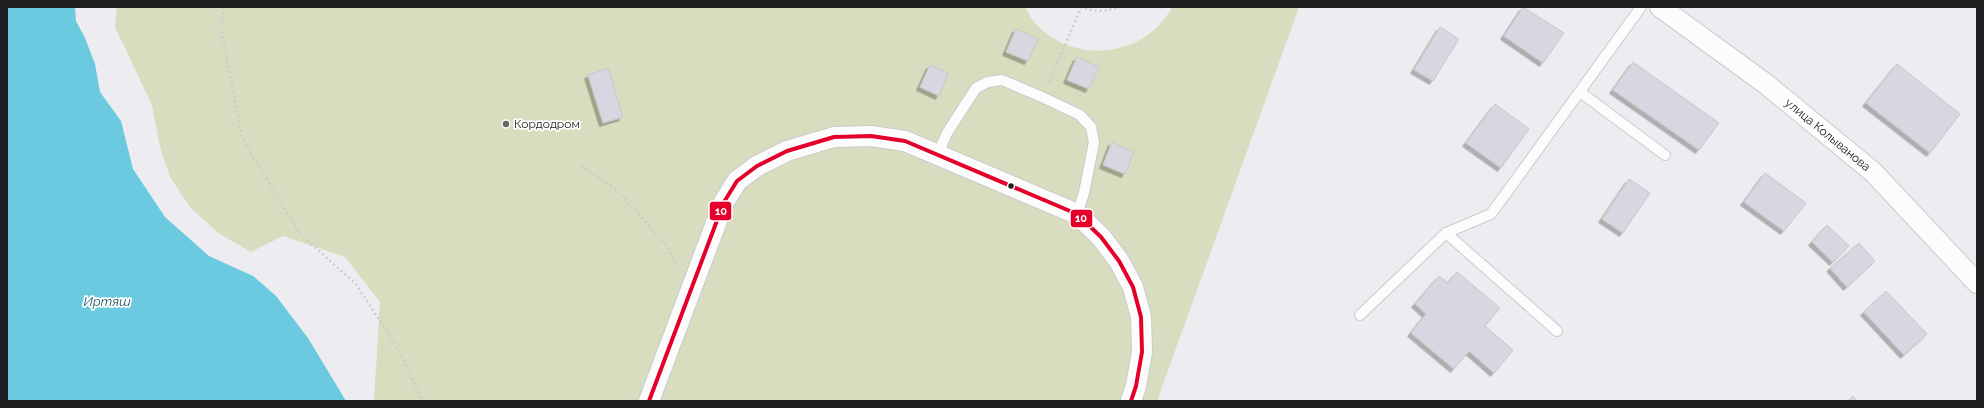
<svg xmlns="http://www.w3.org/2000/svg" width="1984" height="408" viewBox="0 0 1984 408" font-family="Raleway,sans-serif">
	<style>
		.green { fill: #d7ddbe }
		.water { fill: #6bcae0 }
		.building { fill: #d7d6e1; stroke: #c7c7ca; filter: url(#shadow) }
		.lines { fill: none; stroke-linecap: round; stroke-linejoin: round }
		.lane-casing { stroke: #cbcacd; stroke-width: 12 }
		.street-casing { stroke: #cbcacd; stroke-width: 22 }
		.path { stroke: #cccccd; stroke-width: 2.5; stroke-dasharray: 2 3; stroke-linecap: butt }
		.lane { stroke: #fcfcfd; stroke-width: 10 }
		.street { stroke: #fcfcfd; stroke-width: 20 }
		.bus-1-casing { stroke: #fff; stroke-width: 7 }
		.bus-1 { stroke: #e4002b; stroke-width: 4 }
		.poi-dot { fill: #68676a; stroke: #fff; stroke-width: 1.5 }
		.bus-dot { fill: #202022; stroke: #fff; stroke-width: 1.5 }
		.labels { text-anchor: middle; dominant-baseline: central; stroke-width: 3.5; stroke-linejoin: round; paint-order: stroke }
		.poi-label { font-size: 12px; fill: #202022; stroke: #fff; text-anchor: start }
		.street-label { font-size: 12px; fill: #202022; stroke: #fff }
		.water-label { font-size: 13px; font-style: italic; fill: #1d5360; stroke: #fff }
		.line-badge { stroke: #fff; stroke-width: 1.5 }
		.badge-label { font-size: 11px; text-anchor: middle; font-weight: bold; fill: #fff }
	</style>
	<defs>
		<filter id="shadow"><feDropShadow dx="-3.5" dy="3.5" stdDeviation="0" flood-color="#0004"/></filter>
	</defs>
	<rect width="100%" height="100%" fill="#edecf0"/>
	<path class="green" d="M 117,7 L 1025,7 C 1049,58 1123,65 1160,24 C 1164,19 1169,14 1172,7 L 1299,7 L 1157,401 L 374,401 L 380,302 L 345,257 L 283,236 L 251,252 L 218,233 L 190,207 L 170,177 L 160,147 L 152,105 L 115,27 Z"/>
	<path class="water" d="M 7,7 L 75,7 L 76,21 L 85,38 L 95,64 L 100,92 L 121,121 L 133,169 L 165,217 L 209,256 L 253,276 L 276,296 L 308,338 L 346,401 L 7,401 Z"/>
	<g class="building">
		<path d="M 1523,7 L 1564,33 L 1543,63 L 1504,36 Z"/>
		<path d="M 1440,27 L 1459,39 L 1433,81 L 1414,70 Z"/>
		<path d="M 1016,29 L 1038,39 L 1028,61 L 1006,52 Z"/>
		<path d="M 1077,57 L 1099,67 L 1089,89 L 1067,80 Z"/>
		<path d="M 1633,62 L 1719,123 L 1699,150 L 1613,90 Z"/>
		<path d="M 1897,64 L 1960,114 L 1930,153 L 1866,103 Z"/>
		<path d="M 930,65 L 948,73 L 939,96 L 920,87 Z"/>
		<path d="M 608,68 L 623,117 L 603,123 L 588,75 Z"/>
		<path d="M 1495,104 L 1529,129 L 1501,168 L 1466,143 Z"/>
		<path d="M 1112,142 L 1134,152 L 1125,174 L 1103,165 Z"/>
		<path d="M 1765,173 L 1806,203 L 1784,231 L 1744,202 Z"/>
		<path d="M 1629,179 L 1650,193 L 1623,233 L 1602,219 Z"/>
		<path d="M 1827,225 L 1849,246 L 1833,262 L 1812,242 Z"/>
		<path d="M 1859,243 L 1875,261 L 1847,287 L 1830,268 Z"/>
		<path d="M 1457,272 L 1500,308 L 1485,326 L 1513,350 L 1494,373 L 1469,351 L 1454,369 L 1411,333 L 1426,314 L 1415,304 L 1439,276 L 1448,283 Z"/>
		<path d="M 1886,291 L 1927,334 L 1904,355 L 1864,312 Z"/>
		<path d="M 1853,396 L 1857,401 L 1848,401 Z"/>
	</g>
	<g class="lines">
		<defs>
			<g id="lane">
				<path d="M 1580,92 L 1665,155"/>
				<path d="M 938,154 L 947,133 L 976,88 L 988,82 L 1002,80 L 1042,97 L 1080,115 L 1091,127 L 1094,142 L 1084,193 L 1077,214"/>
				<path d="M 1446,233 L 1557,331"/>
				<path d="M 1360,315 L 1446,233 L 1491,214 L 1641,7"/>
			</g>
			<g id="street">
				<path id="s1" d="M 1660,7 L 1766,84 L 1873,172 L 1977,283"/>
				<path d="M 649,401 L 724,202 L 737,181 L 757,166 L 787,151 L 834,137 L 871,136 L 905,141 L 1077,214 L 1101,237 L 1119,261 L 1133,287 L 1141,317 L 1142,352 L 1136,386 L 1131,401"/>
			</g>
		</defs>
		<use href="#lane" class="lane-casing"/>
		<use href="#street" class="street-casing"/>
		<g class="path">
			<path d="M 224,7 L 221,27 L 242,138 L 300,234 L 356,284 L 400,352 L 422,401"/>
			<path d="M 1080,7 C 1094,12 1105,12 1119,7"/>
			<path d="M 1049,82 L 1081,8"/>
			<path d="M 581,166 L 617,190 L 667,246 L 676,265"/>
		</g>
		<use href="#lane" class="lane"/>
		<use href="#street" class="street"/>
		<defs>
			<path id="bus-1" d="M 649,401 L 724,202 L 737,181 L 757,166 L 787,151 L 834,137 L 871,136 L 905,141 L 1077,214 L 1101,237 L 1119,261 L 1133,287 L 1141,317 L 1142,352 L 1136,386 L 1131,401"/>
		</defs>
		<use href="#bus-1" class="bus-1-casing"/>
		<use href="#bus-1" class="bus-1"/>
	</g>
	<circle class="poi-dot" cx="506" cy="124" r="4"/>
	<circle class="bus-dot" cx="1011" cy="186" r="3.5"/>
	<g class="labels">
		<g class="poi-label">
			<text x="514" y="124">Кордодром</text>
		</g>
		<g class="street-label">
			<text stroke="none"><textPath href="#s1" startOffset="211">улица Колыванова</textPath></text>
		</g>
		<g class="water-label">
			<text x="107" y="301">Иртяш</text>
		</g>
	</g>
	<g class="line-badge">
		<rect x="709" y="201" width="23" height="20" rx="4" fill="#e4002b"/>
		<rect x="1070" y="209" width="23" height="19" rx="4" fill="#e4002b"/>
	</g>
	<g class="badge-label">
		<text x="721" y="215">10</text>
		<text x="1081" y="222">10</text>
	</g>
	<rect width="1984" height="408" fill="none" stroke="#202022" stroke-width="16"/>
</svg>
